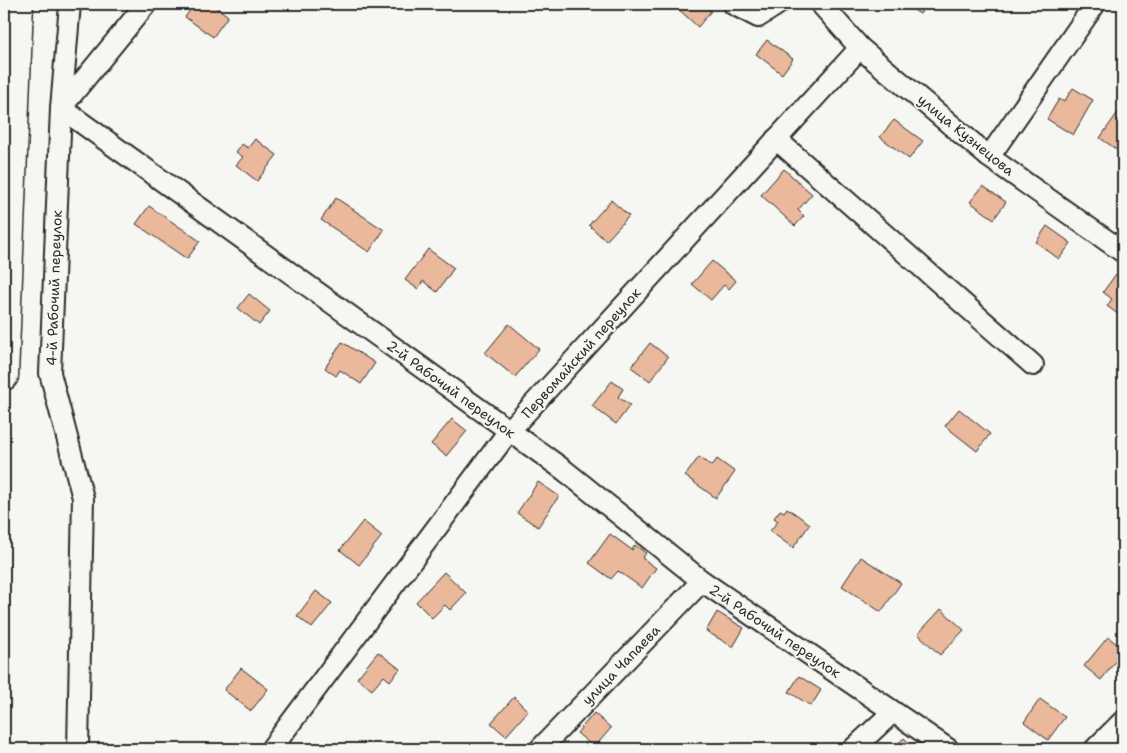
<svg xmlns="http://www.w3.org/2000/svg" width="1127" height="753" viewBox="0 0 1127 753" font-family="'Shantell Sans',sans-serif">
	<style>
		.building { fill: #eab89b; stroke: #2b2b2b }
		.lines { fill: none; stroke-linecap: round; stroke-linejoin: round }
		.minor-casing { stroke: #2b2b2b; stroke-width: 24 }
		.trunk-casing { stroke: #2b2b2b; stroke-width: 31 }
		.minor { stroke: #f6f6f2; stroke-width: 20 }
		.trunk { stroke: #f6f6f2; stroke-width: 28 }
		.labels { text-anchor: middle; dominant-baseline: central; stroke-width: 4; stroke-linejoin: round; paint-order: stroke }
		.street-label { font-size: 14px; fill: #2b2b2b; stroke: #f6f6f2 }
	</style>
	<rect width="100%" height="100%" fill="#f6f6f2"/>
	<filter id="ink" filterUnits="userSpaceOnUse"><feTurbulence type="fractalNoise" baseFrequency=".02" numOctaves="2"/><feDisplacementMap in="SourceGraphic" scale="10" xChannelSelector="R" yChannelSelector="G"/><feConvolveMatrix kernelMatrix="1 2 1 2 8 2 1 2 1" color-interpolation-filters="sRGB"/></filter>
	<g filter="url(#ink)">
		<g class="building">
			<path d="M 195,4 L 212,4 L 228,16 L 213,37 L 185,17 Z"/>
			<path d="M 677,4 L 703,4 L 711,11 L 698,27 L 675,6 Z"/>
			<path d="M 904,4 L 926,4 L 920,14 Z"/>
			<path d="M 767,40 L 793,59 L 782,74 L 756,54 Z"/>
			<path d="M 1073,88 L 1093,100 L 1073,135 L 1047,119 L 1059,99 L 1064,102 Z"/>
			<path d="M 1121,108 L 1123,110 L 1123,154 L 1100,138 Z"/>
			<path d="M 894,120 L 923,141 L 909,159 L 880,137 Z"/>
			<path d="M 255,139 L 277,155 L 257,181 L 236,165 L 243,157 L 236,152 L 242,144 L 248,148 Z"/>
			<path d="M 784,169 L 812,194 L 798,210 L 804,216 L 795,226 L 761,195 Z"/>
			<path d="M 983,186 L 1006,202 L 994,219 L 970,202 Z"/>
			<path d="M 336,198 L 384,230 L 369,252 L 321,220 Z"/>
			<path d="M 611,200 L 629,216 L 606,241 L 589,225 Z"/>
			<path d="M 149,206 L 200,241 L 187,259 L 136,224 Z"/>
			<path d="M 1047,226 L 1071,243 L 1059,259 L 1036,242 Z"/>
			<path d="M 428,249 L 454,268 L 437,292 L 423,281 L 418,289 L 405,280 Z"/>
			<path d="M 712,261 L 736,281 L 729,289 L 724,285 L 711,300 L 692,284 Z"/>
			<path d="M 1116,274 L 1123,280 L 1123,318 L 1107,306 L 1112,299 L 1103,292 Z"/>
			<path d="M 249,294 L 270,311 L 259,325 L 238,308 Z"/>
			<path d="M 509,324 L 539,349 L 515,377 L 485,353 Z"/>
			<path d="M 342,342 L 375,363 L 361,384 L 340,370 L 336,376 L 325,368 Z"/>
			<path d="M 650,343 L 668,357 L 650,381 L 631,367 Z"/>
			<path d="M 612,381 L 623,389 L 618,397 L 630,405 L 616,424 L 592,406 Z"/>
			<path d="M 959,409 L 990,434 L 977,451 L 945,426 Z"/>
			<path d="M 452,419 L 467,431 L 446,456 L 431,444 Z"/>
			<path d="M 699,457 L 712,466 L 717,459 L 735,472 L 716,498 L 685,476 Z"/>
			<path d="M 538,482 L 559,496 L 538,527 L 517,513 Z"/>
			<path d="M 787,508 L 810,524 L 793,548 L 770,531 L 778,521 L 774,518 L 780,510 L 784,512 Z"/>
			<path d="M 363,521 L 382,536 L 359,565 L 340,550 Z"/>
			<path d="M 610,534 L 632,550 L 635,545 L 646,553 L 642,558 L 656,568 L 642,588 L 618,571 L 611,579 L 589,563 Z"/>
			<path d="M 861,557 L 901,583 L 881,612 L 842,586 Z"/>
			<path d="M 444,572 L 466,593 L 450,610 L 445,605 L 432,618 L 416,602 Z"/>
			<path d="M 316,591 L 332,603 L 312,628 L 297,616 Z"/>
			<path d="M 941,609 L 964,630 L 940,655 L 918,634 Z"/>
			<path d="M 717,612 L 744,628 L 733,647 L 706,631 Z"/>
			<path d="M 1108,637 L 1123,649 L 1123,652 L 1101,680 L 1084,666 Z"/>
			<path d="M 378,652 L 400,669 L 390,681 L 384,676 L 372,690 L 357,678 Z"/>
			<path d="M 241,668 L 268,689 L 251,711 L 224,690 Z"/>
			<path d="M 799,676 L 821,690 L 811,706 L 789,692 Z"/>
			<path d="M 514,697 L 528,711 L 506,736 L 491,723 Z"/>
			<path d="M 1040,699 L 1065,717 L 1048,740 L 1024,722 Z"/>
			<path d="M 594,713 L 611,728 L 599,742 L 603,745 L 600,749 L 596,749 L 577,733 Z"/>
			<path d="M 904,738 L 915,749 L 892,749 Z"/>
		</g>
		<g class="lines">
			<defs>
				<g id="minor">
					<path d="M 70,4 L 61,108 L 50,373 L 83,498 L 78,749"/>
					<path d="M 146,4 L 61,108 L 564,470 L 702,581 L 948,749"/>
					<path d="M 733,4 L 758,17 L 778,4"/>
					<path d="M 821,4 L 860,48 L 989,157 L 1123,252"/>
					<path d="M 776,139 L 1033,365"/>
					<path d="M 989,157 L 1095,4"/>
					<path d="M 271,749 L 509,431 L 860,48"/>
					<path d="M 540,749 L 702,581"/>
					<path d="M 853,749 L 893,712"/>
					<path d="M 1095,749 L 1123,721"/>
				</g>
				<path id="trunk" d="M 4,376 L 19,4"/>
			</defs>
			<use href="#minor" class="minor-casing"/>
			<use href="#trunk" class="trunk-casing"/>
			<use href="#minor" class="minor"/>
			<use href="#trunk" class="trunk"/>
		</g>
	</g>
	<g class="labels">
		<g class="street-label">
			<text transform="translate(966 135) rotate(39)">улица Кузнецова</text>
			<text transform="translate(54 288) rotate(-88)">4-й Рабочий переулок</text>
			<text transform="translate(581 353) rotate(-48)">Первомайский переулок</text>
			<text transform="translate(451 389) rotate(36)">2-й Рабочий переулок</text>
			<text transform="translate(775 631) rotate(34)">2-й Рабочий переулок</text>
			<text transform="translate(621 665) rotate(-46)">улица Чапаева</text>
		</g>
	</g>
	<rect width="1127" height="753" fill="none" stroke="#f6f6f2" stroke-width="20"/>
	<rect x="10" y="10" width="1107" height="733" fill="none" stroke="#2b2b2b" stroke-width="2" filter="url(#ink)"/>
</svg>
